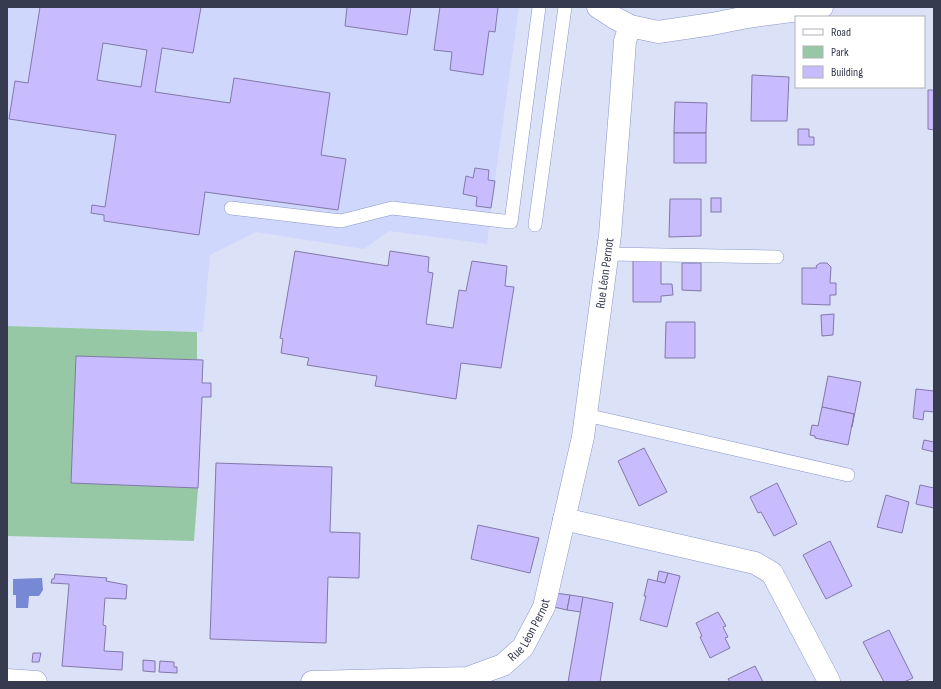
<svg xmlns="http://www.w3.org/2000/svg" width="941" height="689" viewBox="0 0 941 689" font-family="'Sofia Sans Condensed',sans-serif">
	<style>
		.built { fill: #cfd8fc }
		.green { fill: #97c8a5 }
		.water { fill: #7788d5 }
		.building { fill: #c9bcfe; stroke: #8278a9; fill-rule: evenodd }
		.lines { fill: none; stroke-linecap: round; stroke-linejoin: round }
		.service-casing { stroke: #8b98c9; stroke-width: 14 }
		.minor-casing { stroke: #8b98c9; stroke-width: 23 }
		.service { stroke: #fff; stroke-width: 13 }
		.minor { stroke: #fff; stroke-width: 22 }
		.labels { text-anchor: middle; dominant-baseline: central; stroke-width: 3; stroke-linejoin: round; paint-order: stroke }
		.street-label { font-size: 13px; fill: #363b50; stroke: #fff }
	</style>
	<rect width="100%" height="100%" fill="#dbe1f7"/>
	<path class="built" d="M 7,7 L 519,7 L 491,208 L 487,244 L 389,231 L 364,249 L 256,232 L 210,255 L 203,332 L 7,326 Z"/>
	<path class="green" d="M 7,326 L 197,332 L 197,360 L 202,383 L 211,383 L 211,397 L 202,397 L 198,488 L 194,541 L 7,536 Z"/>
	<path class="water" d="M 42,578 L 43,590 L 39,596 L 29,596 L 28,608 L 16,608 L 16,595 L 13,595 L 13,579 Z"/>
	<g class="building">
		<path d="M 40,7 L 201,7 L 193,53 L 162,48 L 155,92 L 230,103 L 234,78 L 330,93 L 321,155 L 346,159 L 338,210 L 205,192 L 199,235 L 104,221 L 104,215 L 91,213 L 92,205 L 105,207 L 116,135 L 9,119 L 15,81 L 28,83 ZM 103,43 L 147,50 L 141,87 L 97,80 Z"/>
		<path d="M 347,7 L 411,7 L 407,35 L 345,26 Z"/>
		<path d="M 440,7 L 498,7 L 495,32 L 489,31 L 483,75 L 450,70 L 452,52 L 434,50 Z"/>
		<path d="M 752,75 L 789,77 L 787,121 L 751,121 Z"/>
		<path d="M 928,90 L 934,90 L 934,130 L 928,129 Z"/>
		<path d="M 675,102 L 707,103 L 706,133 L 674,133 Z"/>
		<path d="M 798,129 L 809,129 L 809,137 L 814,137 L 814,145 L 798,145 Z"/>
		<rect x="674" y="133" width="32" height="30"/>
		<path d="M 475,168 L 489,170 L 488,180 L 495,181 L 491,208 L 476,206 L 477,197 L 463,194 L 466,176 L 473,178 Z"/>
		<rect x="711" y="198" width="10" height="14"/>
		<path d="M 670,199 L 701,199 L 701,236 L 669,237 Z"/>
		<path d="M 295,251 L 388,266 L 390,251 L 429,257 L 428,272 L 433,273 L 426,324 L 453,328 L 459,290 L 466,291 L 472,261 L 507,266 L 505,286 L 514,287 L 501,368 L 461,363 L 456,399 L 375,386 L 377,376 L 307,365 L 309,358 L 281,353 L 283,339 L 280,338 Z"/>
		<path d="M 633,260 L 661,260 L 661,284 L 672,284 L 673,295 L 661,296 L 661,302 L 633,302 Z"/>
		<path d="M 682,263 L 701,263 L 701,291 L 682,290 Z"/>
		<path d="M 820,263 L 827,263 L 831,267 L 830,283 L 836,283 L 836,295 L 830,295 L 830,305 L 802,304 L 802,268 L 817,268 L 816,266 Z"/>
		<path d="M 834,314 L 833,335 L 822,336 L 821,315 Z"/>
		<path d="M 666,322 L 695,322 L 695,358 L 665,358 Z"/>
		<path d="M 76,356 L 203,360 L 202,383 L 211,383 L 211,397 L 202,397 L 198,488 L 71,483 Z"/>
		<path d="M 828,376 L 861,382 L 852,427 L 854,414 L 822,407 Z"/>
		<path d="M 916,389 L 934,391 L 934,412 L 924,411 L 923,420 L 913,418 Z"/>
		<path d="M 822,407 L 854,414 L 848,445 L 815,438 L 815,436 L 810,435 L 812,425 L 818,426 Z"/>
		<path d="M 924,440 L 934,442 L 934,452 L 922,449 Z"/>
		<path d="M 644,448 L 667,492 L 639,506 L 618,461 Z"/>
		<path d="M 216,463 L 332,467 L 330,532 L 360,533 L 359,578 L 328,577 L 326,643 L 210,639 Z"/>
		<path d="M 777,483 L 797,524 L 774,536 L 761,512 L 758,513 L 750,497 Z"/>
		<path d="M 920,485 L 934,488 L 934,508 L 916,504 Z"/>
		<path d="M 886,495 L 909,502 L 902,533 L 877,527 Z"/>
		<path d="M 478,525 L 539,538 L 530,573 L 471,559 Z"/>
		<path d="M 830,541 L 852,586 L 826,599 L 803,555 Z"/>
		<path d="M 659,571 L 668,573 L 665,583 L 657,581 Z"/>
		<path d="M 668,573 L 680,576 L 667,627 L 640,620 L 646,596 L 644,596 L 648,579 L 665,583 Z"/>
		<path d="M 55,574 L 107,578 L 106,581 L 127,585 L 126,599 L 105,598 L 103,625 L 106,626 L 104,651 L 123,652 L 122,670 L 62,666 L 69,584 L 51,583 L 52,579 L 54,579 Z"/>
		<path d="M 555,593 L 570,595 L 567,610 L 554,607 Z"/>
		<path d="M 570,595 L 583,597 L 581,612 L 567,610 Z"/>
		<path d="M 583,597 L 613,603 L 600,682 L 568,682 Z"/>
		<path d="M 718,612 L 726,626 L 723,627 L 728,637 L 725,638 L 730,648 L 710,658 L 700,637 L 702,636 L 696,623 Z"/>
		<path d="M 889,630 L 913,678 L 904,682 L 884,682 L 863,642 Z"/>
		<path d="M 33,653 L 41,653 L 39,662 L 32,662 Z"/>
		<path d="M 143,660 L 155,661 L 155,672 L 143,671 Z"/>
		<path d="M 160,661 L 174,662 L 174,667 L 177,667 L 177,673 L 159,672 Z"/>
		<path d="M 755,666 L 763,682 L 730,682 L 728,679 Z"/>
	</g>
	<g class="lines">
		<defs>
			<g id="service">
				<path d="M 231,208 L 341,221 L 392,208 L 511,222 L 539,7"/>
				<path d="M 535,225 L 565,7"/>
				<path d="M 608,254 L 777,257"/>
				<path d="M 586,415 L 848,475"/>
			</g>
			<g id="minor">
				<path d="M 598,7 L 615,18 L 630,26 L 658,32 L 712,24 L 747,17 L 822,7"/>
				<path d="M 564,519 L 755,563 L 772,573 L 829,681"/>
				<path d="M 7,680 L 36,682"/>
				<path id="s1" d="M 312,682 L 467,678 L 503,665 L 523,647 L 544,607 L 583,437 L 610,235 L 621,97 L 625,41 L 630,26"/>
			</g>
		</defs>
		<use href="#service" class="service-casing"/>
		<use href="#minor" class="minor-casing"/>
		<use href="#service" class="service"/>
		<use href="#minor" class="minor"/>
	</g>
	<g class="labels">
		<g class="street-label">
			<text stroke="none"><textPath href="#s1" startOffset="605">Rue Léon Pernot</textPath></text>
			<text stroke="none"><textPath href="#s1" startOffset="238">Rue Léon Pernot</textPath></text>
		</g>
	</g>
	<rect width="941" height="689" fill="none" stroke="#363b50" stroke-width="16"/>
	<rect x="795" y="16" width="130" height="72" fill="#ffffff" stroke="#afb1b9"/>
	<rect x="803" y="29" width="20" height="6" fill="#ffffff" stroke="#afb1b9"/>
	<text x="831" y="36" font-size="12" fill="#363b50">Road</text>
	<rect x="803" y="46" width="20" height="12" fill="#97c8a5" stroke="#afb1b9"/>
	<text x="831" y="56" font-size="12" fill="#363b50">Park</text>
	<rect x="803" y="66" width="20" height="12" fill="#c9bcfe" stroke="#afb1b9"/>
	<text x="831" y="76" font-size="12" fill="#363b50">Building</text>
</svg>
